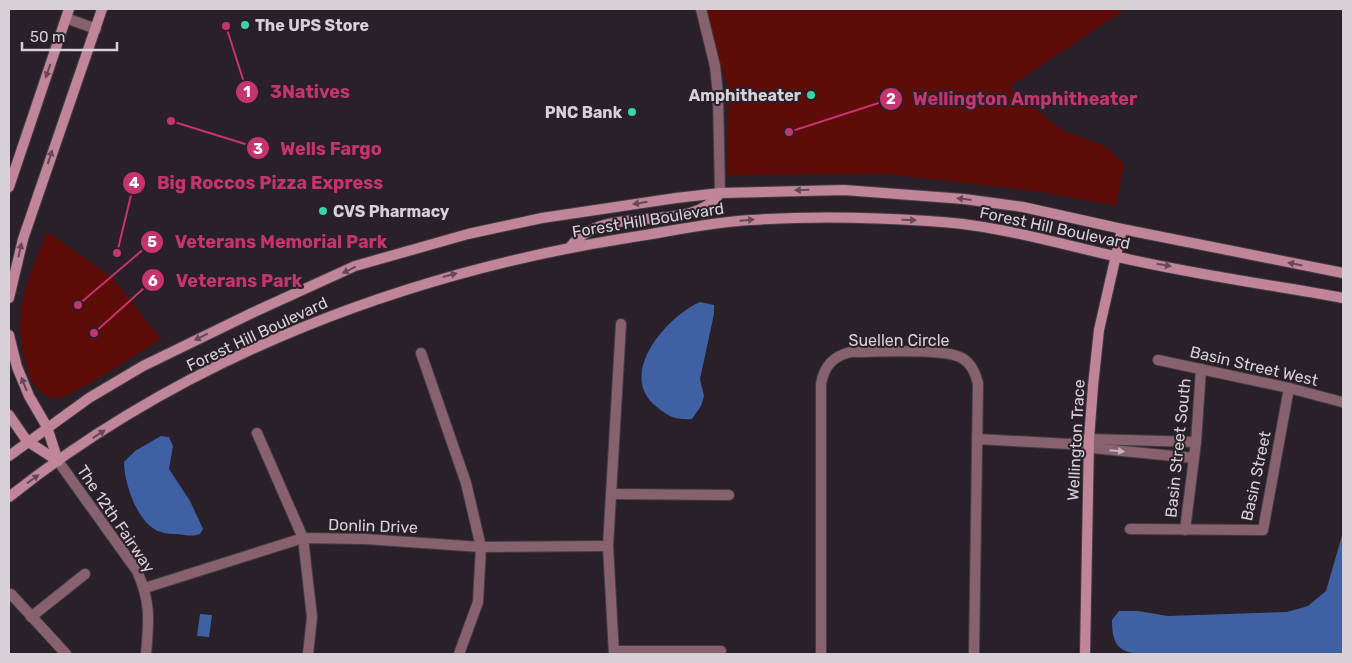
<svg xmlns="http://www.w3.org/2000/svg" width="1352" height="663" viewBox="0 0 1352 663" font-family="Rubik,sans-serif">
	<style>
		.green { fill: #5d0c08 }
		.water { fill: #3f61a4 }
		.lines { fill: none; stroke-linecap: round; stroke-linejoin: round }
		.street-casing { stroke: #453c45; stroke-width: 12 }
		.secondary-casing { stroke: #453c45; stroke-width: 12 }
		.street { stroke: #87626e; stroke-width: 10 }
		.secondary { stroke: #c08599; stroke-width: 10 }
		.oneway { fill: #654856 }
		.oneway2 { fill: #c3b5bd }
		.poi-dot { fill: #37d4a6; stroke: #292029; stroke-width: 2 }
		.labels { text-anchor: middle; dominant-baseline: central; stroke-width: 4; stroke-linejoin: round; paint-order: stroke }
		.poi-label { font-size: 16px; font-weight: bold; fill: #d7d1d7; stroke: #292029; text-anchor: start }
		.street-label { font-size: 16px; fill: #d7d1d7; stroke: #292029 }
		.leader { fill: none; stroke: #c5346e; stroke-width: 2 }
		.callout-dot { fill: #c5346e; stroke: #292029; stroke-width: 2 }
		.mark-label { font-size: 15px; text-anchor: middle; font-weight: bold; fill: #fff }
		.callout-label { font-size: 18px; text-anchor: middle; font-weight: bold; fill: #c5346e; stroke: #292029; stroke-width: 4; stroke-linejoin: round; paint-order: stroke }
	</style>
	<rect width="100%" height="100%" fill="#292029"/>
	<g class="green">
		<path d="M 697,9 L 1126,9 L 1009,87 L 1063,131 L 1105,146 L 1124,164 L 1116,206 L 1041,192 L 887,174 L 727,175 L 729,88 Z"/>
		<path d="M 47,232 L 112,277 L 161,339 C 141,351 75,396 58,398 C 44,399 34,387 30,376 C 9,318 25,286 47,232 Z"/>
	</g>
	<g class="water">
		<path d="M 700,302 L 714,305 L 714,314 L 700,379 L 704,396 L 701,406 L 692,419 C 677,420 668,417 657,407 C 616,375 666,317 700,302 Z"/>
		<path d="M 161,436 L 169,437 L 173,446 L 169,469 L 190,501 L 203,529 L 200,534 C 191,537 186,535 177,534 C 172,534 166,534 161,532 C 138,526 124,483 124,462 L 135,451 Z"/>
		<path d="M 1343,532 L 1343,654 L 1134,653 C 1115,651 1112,638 1112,620 L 1119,611 L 1138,611 L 1168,616 L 1287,612 L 1308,606 L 1326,591 Z"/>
		<path d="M 200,614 L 212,615 L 209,637 L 197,636 Z"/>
	</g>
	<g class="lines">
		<defs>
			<g id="street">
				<path d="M 701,9 L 715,66 L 718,95 L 720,193"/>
				<path d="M 66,18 L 96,29"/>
				<path d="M 421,353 L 466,483 L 481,547 L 478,602 L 459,654"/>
				<path d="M 1158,360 L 1289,388 L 1342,402"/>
				<path d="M 257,433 L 303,538 L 312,617 L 308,654"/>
				<path d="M 977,439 L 1069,444 L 1089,439 L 1196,442"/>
				<path d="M 1082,447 L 1194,458"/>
				<path d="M 58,461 L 137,571 C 151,602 149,621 146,654"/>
				<path d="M 612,494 L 729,495"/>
				<path d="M 1130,529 L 1263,530 L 1289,388"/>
				<path d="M 1185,530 L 1196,442 L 1201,369"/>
				<path d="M 145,588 L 303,538 L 365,539 L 481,547 L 608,546"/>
				<path d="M 11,594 L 66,654"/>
				<path d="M 31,617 L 85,574"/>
				<path d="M 614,651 L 721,651"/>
				<path d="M 614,654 L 608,546 L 621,324"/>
				<path d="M 821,654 L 821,384 C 824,366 833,356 851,352 C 875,352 944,348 962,358 C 972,364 975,373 978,383 L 974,654"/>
			</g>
			<g id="secondary">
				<path d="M 9,187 L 69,9"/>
				<path d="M 571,246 C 606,201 691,236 720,193"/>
				<path d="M 9,298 L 23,239 L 102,9"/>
				<path d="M 9,335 L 17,367 L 29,396 L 47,427 L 58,461"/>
				<path d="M 9,415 L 27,441 L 58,461"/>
				<path d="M 9,456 L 89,398 L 143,366 L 252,313 L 355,266 L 468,234 L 542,218 L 676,198 L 720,193 L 844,190 L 964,199 L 1023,207 L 1122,229 L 1343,273"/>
				<path d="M 9,497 C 188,355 408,272 633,237 C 672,231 712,222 751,220 C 809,216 870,217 928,221 C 992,224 1052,242 1114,256 C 1190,274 1267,284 1343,298"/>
				<path d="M 1085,654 L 1089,439 L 1093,386 L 1099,330 L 1122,229"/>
			</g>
		</defs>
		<use href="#street" class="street-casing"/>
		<use href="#secondary" class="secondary-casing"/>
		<use href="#street" class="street"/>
		<use href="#secondary" class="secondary"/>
	</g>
	<defs><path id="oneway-solid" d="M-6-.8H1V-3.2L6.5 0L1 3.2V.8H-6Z" transform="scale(1.25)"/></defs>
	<g class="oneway">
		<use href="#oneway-solid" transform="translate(48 71) rotate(109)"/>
		<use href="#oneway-solid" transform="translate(50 157) rotate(-72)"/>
		<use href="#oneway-solid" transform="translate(802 190) rotate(179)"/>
		<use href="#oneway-solid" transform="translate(964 199) rotate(-173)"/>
		<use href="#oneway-solid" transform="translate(640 203) rotate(171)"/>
		<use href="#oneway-solid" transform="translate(747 220) rotate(-5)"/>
		<use href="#oneway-solid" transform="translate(909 220) rotate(1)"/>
		<use href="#oneway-solid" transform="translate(20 250) rotate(-77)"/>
		<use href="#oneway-solid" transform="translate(1295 264) rotate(-169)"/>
		<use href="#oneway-solid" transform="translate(1164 265) rotate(10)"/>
		<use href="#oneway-solid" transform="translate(349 270) rotate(154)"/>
		<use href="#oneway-solid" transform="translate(450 275) rotate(-15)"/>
		<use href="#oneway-solid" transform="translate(201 337) rotate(154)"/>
		<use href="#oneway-solid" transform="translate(24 384) rotate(-112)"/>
		<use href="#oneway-solid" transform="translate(99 434) rotate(-33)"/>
		<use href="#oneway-solid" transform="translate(33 479) rotate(-36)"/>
	</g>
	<use class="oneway2" href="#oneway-solid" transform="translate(1117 451) rotate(5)"/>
	<g class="poi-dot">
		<circle cx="245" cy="25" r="5"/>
		<circle cx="811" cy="95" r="5"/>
		<circle cx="632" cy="112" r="5"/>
		<circle cx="323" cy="211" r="5"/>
	</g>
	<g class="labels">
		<g class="poi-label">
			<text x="255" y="25">The UPS Store</text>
			<text x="801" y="95" text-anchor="end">Amphitheater</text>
			<text x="622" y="112" text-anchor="end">PNC Bank</text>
			<text x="333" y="211">CVS Pharmacy</text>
		</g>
		<g class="street-label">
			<text transform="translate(648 220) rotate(-9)">Forest Hill Boulevard</text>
			<text transform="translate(1055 228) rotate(12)">Forest Hill Boulevard</text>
			<text transform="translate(257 334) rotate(-25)">Forest Hill Boulevard</text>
			<text x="899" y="340">Suellen Circle</text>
			<text transform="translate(1254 366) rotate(13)">Basin Street West</text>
			<text transform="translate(1076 440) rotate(-87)">Wellington Trace</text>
			<text transform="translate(1178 448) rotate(-84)">Basin Street South</text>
			<text transform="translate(1256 476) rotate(-78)">Basin Street</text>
			<text transform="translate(116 519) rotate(56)">The 12th Fairway</text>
			<text transform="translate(373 526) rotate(2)">Donlin Drive</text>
		</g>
	</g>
	<path class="leader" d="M226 26L247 92M789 132L891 99M171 121L258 148M117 253L134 183M78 305L152 242M94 333L153 280"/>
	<g class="callout-dot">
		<circle cx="226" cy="26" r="5"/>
		<circle cx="789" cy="132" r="5"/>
		<circle cx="171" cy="121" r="5"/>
		<circle cx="117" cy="253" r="5"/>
		<circle cx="78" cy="305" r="5"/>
		<circle cx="94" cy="333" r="5"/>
		<circle cx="247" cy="92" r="12"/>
		<circle cx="891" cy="99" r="12"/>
		<circle cx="258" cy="148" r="12"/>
		<circle cx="134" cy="183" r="12"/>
		<circle cx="152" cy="242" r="12"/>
		<circle cx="153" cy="280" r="12"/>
	</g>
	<g class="mark-label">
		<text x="247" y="97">1</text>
		<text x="891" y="104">2</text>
		<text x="258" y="154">3</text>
		<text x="134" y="188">4</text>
		<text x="152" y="247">5</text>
		<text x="153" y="286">6</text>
	</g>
	<g class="callout-label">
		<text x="310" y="98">3Natives</text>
		<text x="1025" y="105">Wellington Amphitheater</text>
		<text x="331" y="155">Wells Fargo</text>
		<text x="270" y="189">Big Roccos Pizza Express</text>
		<text x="281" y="248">Veterans Memorial Park</text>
		<text x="239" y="287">Veterans Park</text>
	</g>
	<rect width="1352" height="663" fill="none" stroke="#d7d1d7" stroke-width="20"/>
	<path d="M22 42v8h95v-8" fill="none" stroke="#d7d1d7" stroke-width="2.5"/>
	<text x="30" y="42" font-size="15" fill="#d7d1d7" stroke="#292029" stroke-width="4" paint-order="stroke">50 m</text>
</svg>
